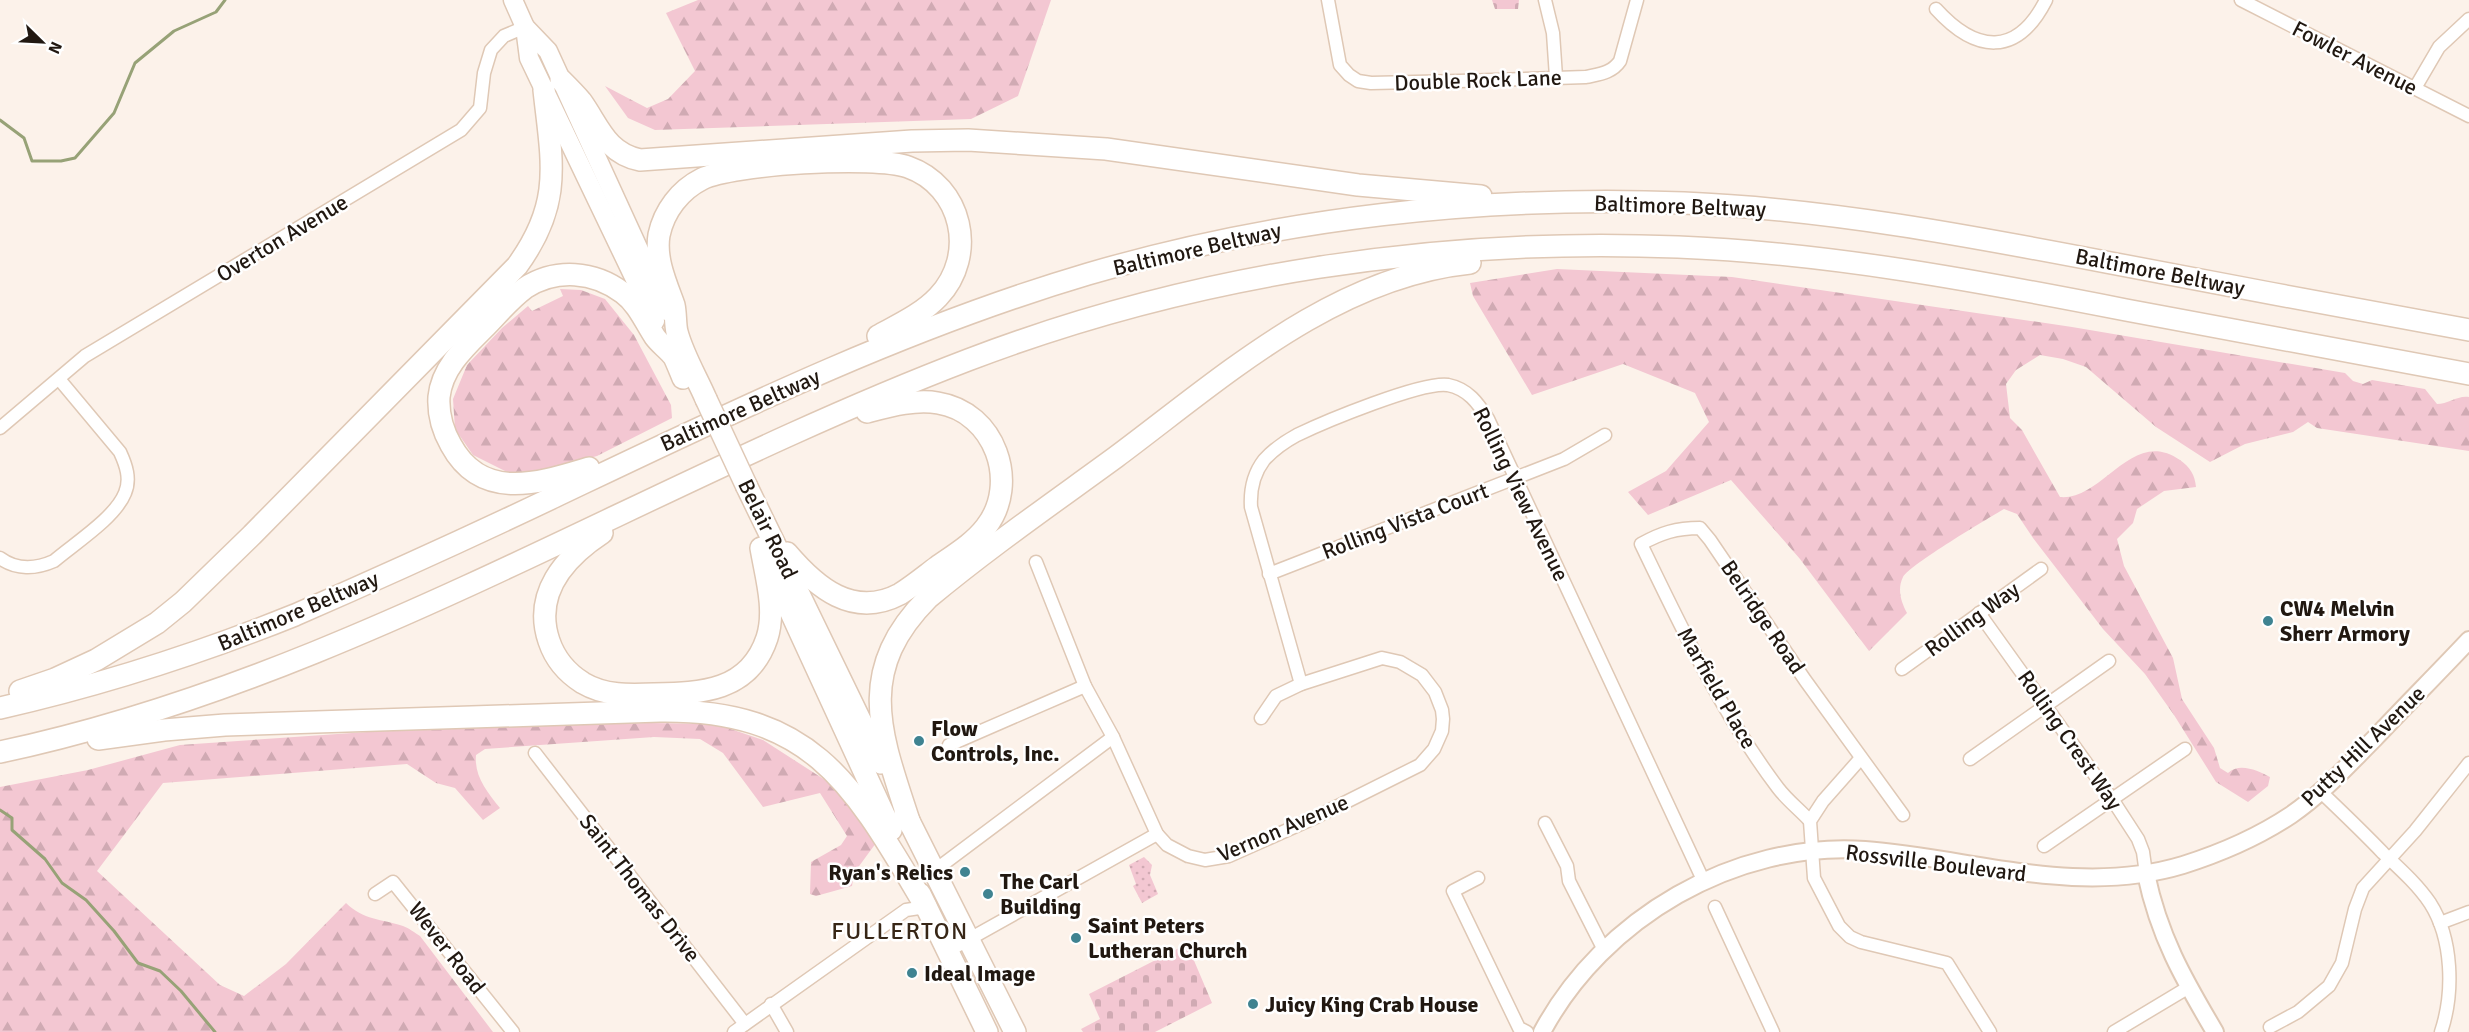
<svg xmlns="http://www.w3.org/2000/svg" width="2469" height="1032" viewBox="0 0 2469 1032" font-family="Signika,sans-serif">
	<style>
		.forest { fill: url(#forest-firs) }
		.cemetery { fill: url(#cemetery-stones) }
		.park { fill: url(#park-dots) }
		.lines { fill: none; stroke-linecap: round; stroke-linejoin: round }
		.stream { stroke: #97a277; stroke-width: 3 }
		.street-casing { stroke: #dfc8b5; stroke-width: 15 }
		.secondary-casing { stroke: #dfc8b5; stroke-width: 20 }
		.primary-casing { stroke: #dfc8b5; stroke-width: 21 }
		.highway-casing { stroke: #dfc8b5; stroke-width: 24 }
		.street { stroke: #fff; stroke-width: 12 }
		.secondary { stroke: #fff; stroke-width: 16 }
		.primary { stroke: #fff; stroke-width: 18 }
		.highway { stroke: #fff; stroke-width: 21 }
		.highway-bridge-casing { stroke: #dfc8b5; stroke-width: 24; stroke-linecap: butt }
		.highway-bridge { stroke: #fff; stroke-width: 21 }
		.poi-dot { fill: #3f8391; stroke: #fff; stroke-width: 2 }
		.labels { text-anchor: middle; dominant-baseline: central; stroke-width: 5; stroke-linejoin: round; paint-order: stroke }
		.street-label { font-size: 22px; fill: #211811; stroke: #fff }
		.poi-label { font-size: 22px; font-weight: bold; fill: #211811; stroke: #fff; text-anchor: start }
		.neighbourhood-label { font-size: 24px; letter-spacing: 1.5px; fill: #372616; stroke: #fff }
	</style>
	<defs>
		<pattern id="forest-firs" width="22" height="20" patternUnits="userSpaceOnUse" patternTransform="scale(1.5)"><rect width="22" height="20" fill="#f3c7d2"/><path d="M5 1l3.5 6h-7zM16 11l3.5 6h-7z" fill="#d0aab3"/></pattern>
		<pattern id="cemetery-stones" width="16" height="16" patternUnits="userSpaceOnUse" patternTransform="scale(1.5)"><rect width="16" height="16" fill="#f3c7d2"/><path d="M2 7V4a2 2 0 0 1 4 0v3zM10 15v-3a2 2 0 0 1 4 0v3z" fill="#d0aab3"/></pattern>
		<pattern id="park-dots" width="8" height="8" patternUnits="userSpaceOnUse" patternTransform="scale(1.5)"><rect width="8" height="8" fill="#f3c7d2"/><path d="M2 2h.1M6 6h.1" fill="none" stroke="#d0aab3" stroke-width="1.8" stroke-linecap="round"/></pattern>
	</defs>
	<rect width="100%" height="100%" fill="#fcf2ea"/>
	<g class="forest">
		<path d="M 698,0 L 1051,0 L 1018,96 L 971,119 L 655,130 L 628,118 L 605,86 L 647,108 L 668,99 L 695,71 L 666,13 Z"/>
		<path d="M 1557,269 L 1732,277 L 2072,327 L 2345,373 L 2353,381 L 2363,384 L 2372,380 L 2425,389 L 2437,404 C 2448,404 2458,395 2469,397 L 2469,451 L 2317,428 L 2308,422 L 2293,432 L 2245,444 L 2210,462 L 2156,427 L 2086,367 L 2063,359 L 2040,355 L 2016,370 L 2006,384 L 2010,418 L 2022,430 L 2060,497 C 2103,501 2132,426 2180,460 C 2190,467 2195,475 2196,487 L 2164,491 L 2137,509 L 2133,523 L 2117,539 L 2124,566 L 2173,658 L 2182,699 L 2214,748 L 2220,768 L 2228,773 C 2240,762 2258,771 2270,777 L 2268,786 L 2248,802 L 2216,782 L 2174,715 L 2145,674 L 2103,629 L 2033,538 L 2017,514 L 2004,509 C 1987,519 1911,564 1903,577 C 1897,589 1901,602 1907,613 L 1869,651 L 1800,559 L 1731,480 L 1648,515 L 1628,492 L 1666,471 L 1709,422 L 1695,393 L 1623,364 L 1532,395 L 1473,296 L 1470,283 Z"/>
		<path d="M 560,289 L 581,290 L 605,299 L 634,335 L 671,405 L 672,418 L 597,456 L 538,472 L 509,473 L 473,455 L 455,429 L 453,399 L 467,365 L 502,328 L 528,306 L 532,311 L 563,296 Z"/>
		<path d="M 651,723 L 716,724 L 763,740 L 836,787 L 876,843 L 854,873 L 852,886 L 816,896 L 810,894 L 811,862 L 841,845 L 847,836 L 820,793 L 763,807 L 723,753 L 700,739 L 654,737 L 485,749 L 476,755 C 474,776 487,792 500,808 L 483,820 L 455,788 L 436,783 L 407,764 L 163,783 L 97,871 L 220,985 L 244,996 L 286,964 L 346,903 C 363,920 382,919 403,926 C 409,928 415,933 420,936 L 493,1032 L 0,1032 L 0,787 L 88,770 L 180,745 L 425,728 Z"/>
	</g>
	<g class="cemetery">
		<path d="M 1492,0 L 1519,0 L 1518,9 L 1495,9 Z"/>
		<path d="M 1187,944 L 1212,1003 L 1155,1032 L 1083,1032 L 1081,1029 L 1100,1019 L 1089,994 Z"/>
	</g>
	<path class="park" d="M 1144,857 L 1152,865 L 1150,875 L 1158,894 L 1142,903 L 1133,886 L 1136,884 L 1129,865 Z"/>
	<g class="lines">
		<g class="stream">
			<path d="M 0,120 L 24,138 L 32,161 L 61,161 L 75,158 L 114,113 L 135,63 L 174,31 L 216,12 L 225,0"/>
			<path d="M 0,810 L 12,818 L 12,830 L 45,859 L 62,883 L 86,900 L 114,931 L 138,963 L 160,971 L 181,991 L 215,1032"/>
		</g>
		<defs>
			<g id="street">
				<path d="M 1328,0 L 1340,65 L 1349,75 L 1358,81 L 1371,83 L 1459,81 L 1586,77 C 1599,74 1612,73 1620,61 L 1637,0"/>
				<path d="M 1545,0 L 1553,33 L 1556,77"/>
				<path d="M 2241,0 L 2469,116"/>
				<path d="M 1936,9 C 1976,53 2017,57 2046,0"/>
				<path d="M 2415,88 L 2439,47 L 2469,19"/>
				<path d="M 0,428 L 85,356 L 461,130 L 480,108 L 484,73 L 491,50 L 504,36 L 525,27"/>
				<path d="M 0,558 C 16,570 36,569 54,561 C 75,543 115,518 125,493 C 131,479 126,465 120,452 L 59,379"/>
				<path d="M 1036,562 L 1085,686 L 1113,737 L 1157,834 L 1167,845 L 1188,856 L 1205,860 L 1229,856 L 1312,819 L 1420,765 L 1434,749 L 1442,731 L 1443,719 L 1442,710 L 1435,692 L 1422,675 L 1400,662 L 1382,658 L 1301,684 L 1276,696 L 1261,718"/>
				<path d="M 1269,574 L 1564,459 L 1605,435"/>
				<path d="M 1979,613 L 2112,799 L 2138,839 L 2143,852 L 2146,874"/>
				<path d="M 1902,669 L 2041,569"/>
				<path d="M 1301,684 L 1251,507 C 1250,490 1254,473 1264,460 C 1273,450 1286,441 1297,435 C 1324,422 1422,381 1448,385 C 1468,389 1478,403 1488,419 L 1704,882"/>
				<path d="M 949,745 L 1085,686"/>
				<path d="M 535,753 L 745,1024"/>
				<path d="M 1861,758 L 1823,801 L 1810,821 L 1814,878 L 1839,926 L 1850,937 L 1861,942 L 1947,963 L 1990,1032"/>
				<path d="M 1970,759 L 2109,661"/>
				<path d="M 2321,792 C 2342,812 2363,832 2383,853 C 2400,869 2417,884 2430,903 C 2453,939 2454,993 2441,1032"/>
				<path d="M 1810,821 C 1800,810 1787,800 1778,788 C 1722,714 1681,627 1641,544 C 1661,533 1676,528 1700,528 L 1710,540 L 1805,680 L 1903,815"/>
				<path d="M 1545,823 L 1567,866 L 1569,881 L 1604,950"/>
				<path d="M 2044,846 L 2185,749"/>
				<path d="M 934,871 L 1113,737"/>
				<path d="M 1478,878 L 1453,891 L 1519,1028 L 1527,1032"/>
				<path d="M 375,894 L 393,882 L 513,1032"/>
				<path d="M 1715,907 L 1773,1032"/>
				<path d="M 2440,923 L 2469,912"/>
				<path d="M 948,951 L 1157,834"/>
				<path d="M 771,1004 L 787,1032"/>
				<path d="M 2270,1027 L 2298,1012 L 2329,986 L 2342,963 L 2355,909 L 2363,888 L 2415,831 L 2469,763"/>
				<path d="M 734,1032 L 906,910 L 926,907"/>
				<path d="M 2114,1032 L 2189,987"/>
			</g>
			<g id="secondary">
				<path d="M 2146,874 C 2159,936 2183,978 2215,1032"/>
				<path d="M 1542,1032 C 1603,918 1735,841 1865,850 C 1971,858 2077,897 2183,865 C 2221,853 2258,837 2291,815 C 2323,793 2348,765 2375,738 C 2406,705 2438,673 2469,640"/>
			</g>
			<g id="primary">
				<path d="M 513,0 L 525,27 L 529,58 L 655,321"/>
				<path d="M 525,27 L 548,51 L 667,311"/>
			</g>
			<g id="highway">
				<path d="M 561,80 C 568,87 575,94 581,101 C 599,126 606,153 640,160 L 912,141 L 968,140 L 1106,149 L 1358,185 L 1481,196"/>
				<path d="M 706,399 C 697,378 683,355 677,332 C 675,324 676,314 674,305 C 666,283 655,259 659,235 C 664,211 680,190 702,179 C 731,164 876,155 908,167 C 962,186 978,255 938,297 C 922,314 898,325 878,336"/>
				<path d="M 589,468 C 539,483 482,502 451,445 C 443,431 438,414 439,397 C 442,367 466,346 486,326 C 498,314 510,299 525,288 C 556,268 594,271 623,293 C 638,304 645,322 655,337 C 660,344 669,350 674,357 C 677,363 680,371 683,378"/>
				<path d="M 747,487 L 881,763"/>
				<path d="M 602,533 C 564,558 533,594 549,641 C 555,659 567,673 583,683 C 605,696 629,695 654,694 C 701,693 749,692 767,638 C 776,610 766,577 761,548"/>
				<path d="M 787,553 C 816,587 853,619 900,594 C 913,586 925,576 937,567 C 954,555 973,544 986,527 C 1020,483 995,412 938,403 C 915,399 890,406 867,412"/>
				<path d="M 770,567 L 891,830"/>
				<path d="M 20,691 L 55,679 L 96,660 L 157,623 L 183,602 L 252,535 L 517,266 C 563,203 552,163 544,90"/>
				<path d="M 0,708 C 101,685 198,654 295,615 C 382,577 468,538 554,497 C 728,414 902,329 1088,274 C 1280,218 1484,195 1684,203 C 1828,209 1970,236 2111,263 C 2230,286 2350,308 2469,330"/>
				<path d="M 98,739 L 164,730 L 225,725 L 660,711 C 815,709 855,788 926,907"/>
				<path d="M 0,752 C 344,679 643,484 968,360 C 1193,274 1439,237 1678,247 C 1829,253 1978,281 2126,310 C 2240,332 2355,352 2469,374"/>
				<path d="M 905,813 L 1015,1032"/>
				<path d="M 910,824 C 882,737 853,673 928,598 C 988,548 1053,503 1116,457 C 1222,378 1333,277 1470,263"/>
				<path d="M 920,894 L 987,1032"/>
			</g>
		</defs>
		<use href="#street" class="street-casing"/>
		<use href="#secondary" class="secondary-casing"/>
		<use href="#primary" class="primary-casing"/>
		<use href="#highway" class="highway-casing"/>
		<use href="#street" class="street"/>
		<use href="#secondary" class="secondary"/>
		<use href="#primary" class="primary"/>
		<use href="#highway" class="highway"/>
		<defs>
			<path id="highway-bridge" d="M 706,399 L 747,487"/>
		</defs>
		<use href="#highway-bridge" class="highway-bridge-casing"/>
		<use href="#highway-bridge" class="highway-bridge"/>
	</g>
	<g class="poi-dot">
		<circle cx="2268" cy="621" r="6"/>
		<circle cx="919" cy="741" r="6"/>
		<circle cx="965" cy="872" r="6"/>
		<circle cx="988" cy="894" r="6"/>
		<circle cx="1076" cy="938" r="6"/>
		<circle cx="912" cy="973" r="6"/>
		<circle cx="1253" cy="1004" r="6"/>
	</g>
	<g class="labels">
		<g class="street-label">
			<text transform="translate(2355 58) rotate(27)">Fowler Avenue</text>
			<text transform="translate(1478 80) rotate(-2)">Double Rock Lane</text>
			<text transform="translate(1680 206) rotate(2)">Baltimore Beltway</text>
			<text transform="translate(282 238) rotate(-31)">Overton Avenue</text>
			<text transform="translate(1197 249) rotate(-13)">Baltimore Beltway</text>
			<text transform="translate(2160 272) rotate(11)">Baltimore Beltway</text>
			<text transform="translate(740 410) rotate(-24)">Baltimore Beltway</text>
			<text transform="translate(1521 494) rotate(64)">Rolling View Avenue</text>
			<text transform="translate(1405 521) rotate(-21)">Rolling Vista Court</text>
			<text transform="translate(768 529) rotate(64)">Belair Road</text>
			<text transform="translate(298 611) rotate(-23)">Baltimore Beltway</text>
			<text transform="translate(1763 617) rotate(56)">Belridge Road</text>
			<text transform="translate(1972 619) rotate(-36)">Rolling Way</text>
			<text transform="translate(1717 688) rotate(60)">Marfield Place</text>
			<text transform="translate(2070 740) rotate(55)">Rolling Crest Way</text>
			<text transform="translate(2363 746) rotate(-44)">Putty Hill Avenue</text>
			<text transform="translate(1283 828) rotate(-23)">Vernon Avenue</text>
			<text transform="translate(1936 863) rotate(7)">Rossville Boulevard</text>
			<text transform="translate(640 888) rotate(52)">Saint Thomas Drive</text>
			<text transform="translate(447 948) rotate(52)">Wever Road</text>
		</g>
		<g class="poi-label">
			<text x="2280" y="608">CW4 Melvin<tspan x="2280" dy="25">Sherr Armory</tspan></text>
			<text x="931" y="728">Flow<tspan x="931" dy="25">Controls, Inc.</tspan></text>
			<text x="953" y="872" text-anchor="end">Ryan's Relics</text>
			<text x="1000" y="881">The Carl<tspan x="1000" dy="25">Building</tspan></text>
			<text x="1088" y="925">Saint Peters<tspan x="1088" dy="25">Lutheran Church</tspan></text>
			<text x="924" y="973">Ideal Image</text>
			<text x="1265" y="1004">Juicy King Crab House</text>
		</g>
		<g class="neighbourhood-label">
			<text x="900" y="931">FULLERTON</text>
		</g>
	</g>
	<g transform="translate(42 42) rotate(114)" stroke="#ffffff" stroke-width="4.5" paint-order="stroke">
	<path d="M0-4.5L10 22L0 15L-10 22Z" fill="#211811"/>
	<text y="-9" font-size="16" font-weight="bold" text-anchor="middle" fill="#211811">N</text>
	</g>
</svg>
